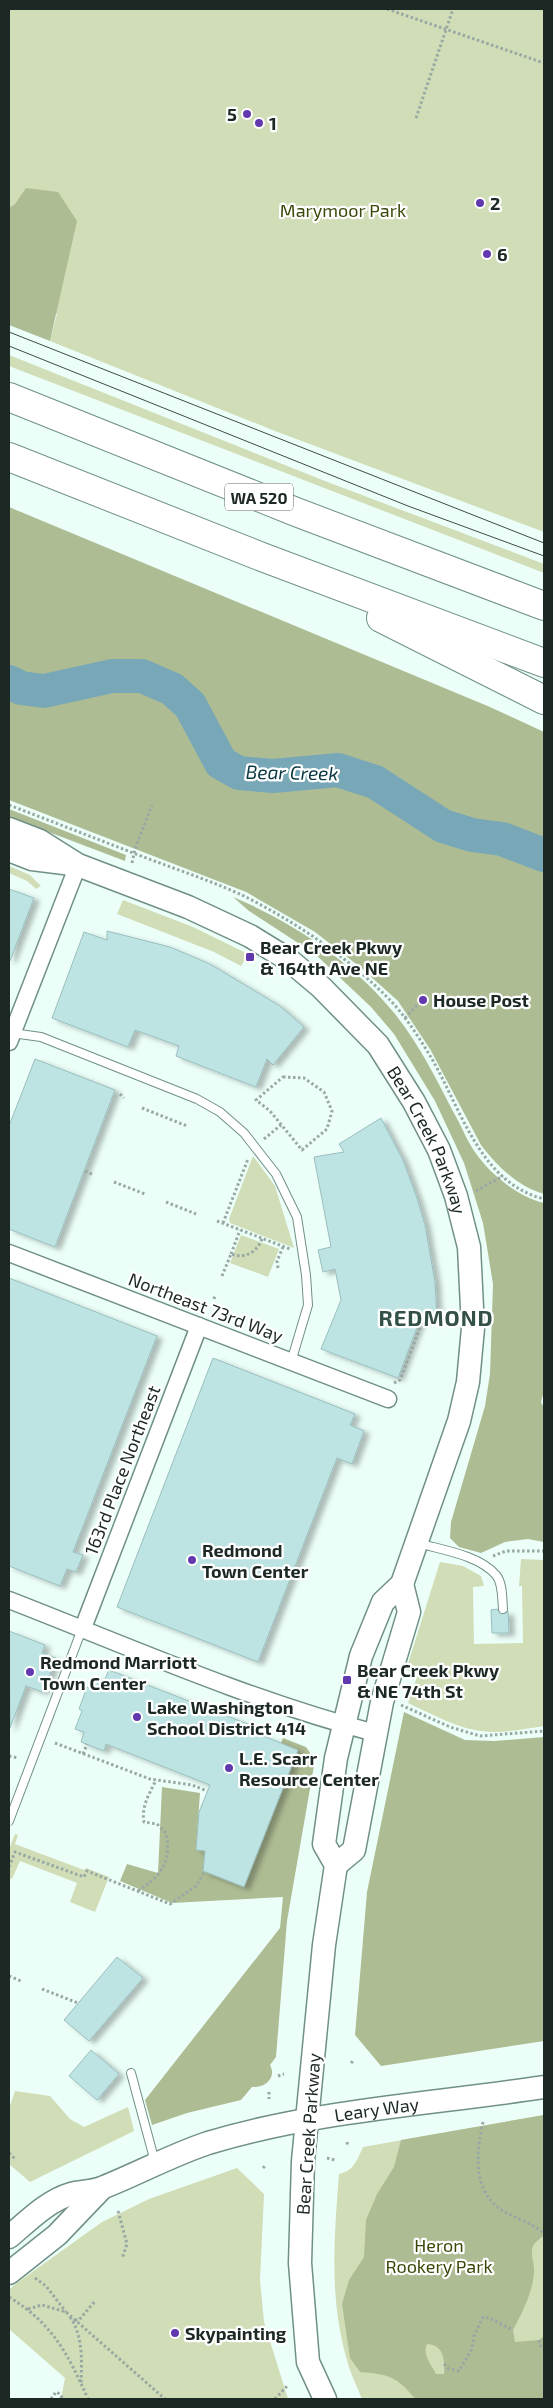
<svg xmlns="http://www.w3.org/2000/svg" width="553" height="2408" viewBox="0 0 553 2408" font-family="'Exo 2',sans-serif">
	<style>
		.green { fill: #d0ddb7 }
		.forest { fill: #aebc94; fill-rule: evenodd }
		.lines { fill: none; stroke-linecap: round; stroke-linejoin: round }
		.river { stroke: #78a8b8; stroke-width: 34 }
		.building { fill: #bde3e3; stroke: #9abebe; filter: url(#shadow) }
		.lane-casing { stroke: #709085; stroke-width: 10 }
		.street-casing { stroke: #709085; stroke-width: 19 }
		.secondary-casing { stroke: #709085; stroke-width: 25 }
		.highway-casing { stroke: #709085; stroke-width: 30 }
		.path { stroke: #98a8a3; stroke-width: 3; stroke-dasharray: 2.5 2.5; stroke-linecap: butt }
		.lane { stroke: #fff; stroke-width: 8 }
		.street { stroke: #fff; stroke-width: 16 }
		.secondary { stroke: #fff; stroke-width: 22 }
		.highway { stroke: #fff; stroke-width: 28 }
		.tram { stroke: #3e4b46; stroke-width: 1 }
		.poi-dot { fill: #6238af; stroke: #fff; stroke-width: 2 }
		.labels { text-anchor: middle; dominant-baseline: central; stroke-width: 4.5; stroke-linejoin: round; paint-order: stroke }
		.shield { fill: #fff; stroke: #606866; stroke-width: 1 }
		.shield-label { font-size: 16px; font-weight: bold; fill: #1c2824 }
		.poi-label { font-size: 18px; font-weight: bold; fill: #1c2824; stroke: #fff; text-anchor: start }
		.park-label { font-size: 18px; fill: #394808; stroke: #fff }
		.street-label { font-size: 18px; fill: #1c2824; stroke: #fff }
		.water-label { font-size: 19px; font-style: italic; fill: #093743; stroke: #fff }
		.district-label { font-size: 22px; font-weight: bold; letter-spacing: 1px; fill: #345148; stroke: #fff }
	</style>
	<defs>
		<filter id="shadow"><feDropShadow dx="5.5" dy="3" stdDeviation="2.5" flood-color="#0004"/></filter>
	</defs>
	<rect width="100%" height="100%" fill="#ebfff8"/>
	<g class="green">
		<path d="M 9,9 L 544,9 L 544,532 L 275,431 L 50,341 L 57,314 L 9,295 Z"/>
		<path d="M 9,355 L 325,481 L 544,564 L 544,573 L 9,366 Z"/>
		<path d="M 9,866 L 30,875 L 41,886 L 36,889 L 27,881 L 9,873 Z"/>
		<path d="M 123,900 L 193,927 L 248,954 L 241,966 L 214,952 L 117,914 Z"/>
		<path d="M 253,1156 L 275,1186 L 294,1248 L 230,1223 L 229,1219 Z"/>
		<path d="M 241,1235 L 279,1249 L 268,1277 L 230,1263 Z"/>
		<path d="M 521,1559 L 544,1560 L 544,1726 C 524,1729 502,1734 481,1731 C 456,1728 430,1713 408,1703 L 418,1674 L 406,1670 L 440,1562 L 463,1566 L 481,1576 L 484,1586 L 473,1587 L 474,1644 L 523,1643 L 522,1586 L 519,1586 Z"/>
		<path d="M 15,1834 L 18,1835 L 15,1844 L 84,1870 L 86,1868 L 109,1877 L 95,1912 L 70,1902 L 77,1883 L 20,1861 L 12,1879 L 9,1878 L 9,1849 Z"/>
		<path d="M 15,2091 L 50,2096 L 70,2119 L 84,2127 L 128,2107 L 134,2131 L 30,2182 L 9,2164 L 9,2109 Z"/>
		<path d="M 544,2115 L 544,2399 L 362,2399 C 357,2386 350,2373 347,2360 C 329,2299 334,2237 339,2174 C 354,2171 357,2160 363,2147 Z"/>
		<path d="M 237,2168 L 264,2194 L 260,2280 L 264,2322 L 288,2399 L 58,2399 L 62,2394 L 65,2378 L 9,2329 L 9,2290 L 14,2285 L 102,2222 L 149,2199 Z"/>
	</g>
	<g class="forest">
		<path d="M 26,188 L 58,192 L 77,221 L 50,341 L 9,325 L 9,208 L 15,204 Z"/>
		<path d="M 9,507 L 490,707 L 544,732 L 544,1194 C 518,1187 497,1166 481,1145 L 430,1049 L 398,1001 L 360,967 L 315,932 L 246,892 L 9,800 Z"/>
		<path d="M 9,809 L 126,855 L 125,861 L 9,817 Z"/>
		<path d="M 233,897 C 293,922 354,963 395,1014 C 420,1045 437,1081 455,1115 C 462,1127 467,1141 475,1152 C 490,1174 518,1197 544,1203 L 544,1391 L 541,1402 L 544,1408 L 544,1542 L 528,1539 L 505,1542 L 481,1553 L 459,1547 L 450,1538 L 451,1522 L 485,1406 L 490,1374 L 493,1284 L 483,1223 L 464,1163 L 435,1101 L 394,1034 L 371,1007 L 315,954 L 249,911 Z"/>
		<path d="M 404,1712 L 465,1740 L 494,1741 L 544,1737 L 544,2041 L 381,2066 L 355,2035 L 367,1892 Z"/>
		<path d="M 283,1738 L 306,1747 L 315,1760 L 287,1921 L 276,2057 L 270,2065 C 277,2078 265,2088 252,2087 L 241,2100 L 187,2113 L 152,2125 L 145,2100 L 280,1928 L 283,1897 L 172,1903 L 120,1881 L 127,1864 L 158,1873 L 162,1787 L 200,1793 L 196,1849 L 205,1851 L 244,1886 L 298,1750 L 281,1743 Z"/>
		<path d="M 544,2115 L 544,2235 C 541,2238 535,2242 533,2246 C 530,2254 534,2262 534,2270 C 534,2290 522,2313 513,2330 L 515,2342 L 539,2340 L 544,2336 L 544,2399 L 415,2399 C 398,2377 388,2374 360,2372 L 350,2358 L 342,2304 L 349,2280 L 364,2257 L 366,2220 L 377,2194 L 394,2167 L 401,2140 ZM 427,2344 C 444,2345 445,2360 444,2374 L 436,2374 C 431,2364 422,2354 427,2344 Z"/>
	</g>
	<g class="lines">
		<path class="river" d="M 9,682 L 21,688 L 44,691 L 112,676 L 142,676 L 172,689 L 190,705 L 221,763 L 239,773 L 273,776 L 338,770 L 375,782 L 443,826 L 472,835 L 502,839 L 544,855"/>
	</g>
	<g class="building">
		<path d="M 9,889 L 34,898 L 10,961 L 9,960 Z"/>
		<path d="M 107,931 L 170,947 L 210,964 L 280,1006 L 304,1027 L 273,1065 L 267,1059 L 256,1087 L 176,1056 L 179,1046 L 135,1030 L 128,1047 L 52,1018 L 84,932 L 107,940 Z"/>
		<path d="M 35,1059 L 115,1090 L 55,1247 L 9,1229 L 9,1126 Z"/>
		<path d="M 381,1118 L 403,1160 L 417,1198 L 425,1225 L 435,1282 L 437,1318 L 421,1317 L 398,1378 L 321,1349 L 341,1300 L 335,1269 L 323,1272 L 318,1250 L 331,1247 L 314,1157 L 344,1152 L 339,1144 Z"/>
		<path d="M 9,1278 L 157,1336 L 73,1552 L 83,1555 L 76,1572 L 67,1569 L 60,1586 L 9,1566 Z"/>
		<path d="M 213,1358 L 355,1414 L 350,1425 L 364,1431 L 352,1464 L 337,1458 L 258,1662 L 117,1607 Z"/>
		<path d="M 497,1609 L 501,1614 L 508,1611 L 509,1633 L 492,1633 L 491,1610 Z"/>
		<path d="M 9,1631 L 45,1645 L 42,1653 L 56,1658 L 43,1692 L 26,1686 L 10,1728 Z"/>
		<path d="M 109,1670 L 258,1728 L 256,1733 L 298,1750 L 244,1887 L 203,1871 L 205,1851 L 196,1850 L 199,1812 L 210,1785 L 106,1744 L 104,1751 L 81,1742 L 84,1732 L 75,1729 L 82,1711 L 79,1709 L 87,1687 L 91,1689 L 96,1677 L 104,1681 Z"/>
		<path d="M 117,1957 L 143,1978 L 89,2041 L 64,2020 Z"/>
		<path d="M 91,2050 L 119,2074 L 97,2100 L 69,2076 Z"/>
	</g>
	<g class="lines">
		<defs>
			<g id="lane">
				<path d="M 12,1033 L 41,1037 L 197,1099 L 220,1112 L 244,1133 L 276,1174 L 297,1217 L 306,1275 L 308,1305 L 291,1362"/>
				<path d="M 418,1543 C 442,1550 479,1555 496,1575 C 503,1583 502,1599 503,1609"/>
				<path d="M 9,1821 L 82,1629"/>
				<path d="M 131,2073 L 155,2162"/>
			</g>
			<g id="street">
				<path d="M 9,1042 L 78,865"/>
				<path d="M 9,1253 L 388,1399"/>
				<path d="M 9,1600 C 130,1647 249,1700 375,1733"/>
				<path d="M 83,1628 L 199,1326"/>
			</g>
			<g id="secondary">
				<path id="s1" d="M 9,829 L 40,841 L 78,865 L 188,907 L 250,936 L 289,960 L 321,987 L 378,1045 L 414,1102 L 439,1150 L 456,1196 L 469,1247 L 473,1328 L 468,1382 L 459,1421 L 402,1584 L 383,1602 L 361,1656 L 336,1758 L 324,1844 L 336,1865 L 324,1945 L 303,2161 L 300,2263 L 308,2362 L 325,2399"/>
				<path d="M 9,850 L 32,859 L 72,864"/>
				<path d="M 336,1865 L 354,1850 L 382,1702 L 409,1612 L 402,1584"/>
				<path id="s2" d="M 9,2237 C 27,2222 47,2201 71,2194 C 81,2191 94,2192 104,2187 C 139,2173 172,2155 208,2143 C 317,2110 433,2104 544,2087"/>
				<path d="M 9,2273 L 57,2235 L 101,2189"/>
			</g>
			<g id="highway">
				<path d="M 9,397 L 296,512 L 544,606"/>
				<path d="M 9,457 L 262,557 L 544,663"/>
				<path d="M 381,618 L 544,700"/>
			</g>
		</defs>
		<use href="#lane" class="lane-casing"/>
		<use href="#street" class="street-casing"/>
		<use href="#secondary" class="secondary-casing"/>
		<use href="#highway" class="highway-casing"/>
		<g class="path">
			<path d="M 387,9 L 544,63"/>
			<path d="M 416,118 L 453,9"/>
			<path d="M 9,805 C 56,823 102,841 149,859 C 181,871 214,882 244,896 C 297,923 346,956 388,998 C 405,1015 420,1039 432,1059 C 461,1109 480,1183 544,1199"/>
			<path d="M 132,863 L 135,849 L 152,805"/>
			<path d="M 405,1018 L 419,1003"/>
			<path d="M 283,1077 L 304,1078 L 324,1092 L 332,1111 L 327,1129 L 302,1150 L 270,1111 L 256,1100 Z"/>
			<path d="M 120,1094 L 124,1098"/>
			<path d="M 142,1108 L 187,1126"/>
			<path d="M 264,1139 L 281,1125"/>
			<path d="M 85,1171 L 94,1175"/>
			<path d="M 114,1182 L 145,1194"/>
			<path d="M 476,1191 L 503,1176"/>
			<path d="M 166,1202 L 196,1214"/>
			<path d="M 217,1221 L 290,1249"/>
			<path d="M 223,1223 L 248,1159"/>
			<path d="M 231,1254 L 240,1230"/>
			<path d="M 278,1268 L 277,1261 L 283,1247"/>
			<path d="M 222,1276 L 231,1254 C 245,1259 256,1253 262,1239"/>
			<path d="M 214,1299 L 215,1295"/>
			<path d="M 394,1383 L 400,1380 L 423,1320"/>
			<path d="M 493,1556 L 506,1551 L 544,1551"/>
			<path d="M 401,1705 L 450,1727 L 480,1736 L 544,1731"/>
			<path d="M 55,1743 L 150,1779 L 192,1785 L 207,1791"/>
			<path d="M 83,1754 L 87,1744"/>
			<path d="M 9,1756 L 18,1758"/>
			<path d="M 9,1867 L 15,1852 L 84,1877 L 87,1871 L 170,1904 L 196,1886 L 205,1871"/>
			<path d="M 138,1891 C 161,1876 172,1862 166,1833 L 157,1824 L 144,1822 C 141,1806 150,1793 156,1780"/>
			<path d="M 9,1976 L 21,1981"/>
			<path d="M 42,1989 L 78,2003"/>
			<path d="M 351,2063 L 353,2061"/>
			<path d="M 278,2076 L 284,2074"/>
			<path d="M 269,2092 L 269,2099"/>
			<path d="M 483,2122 C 476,2154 472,2191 503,2211 C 517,2219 533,2223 544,2234"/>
			<path d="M 347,2142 L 348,2147"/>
			<path d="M 9,2153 L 15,2159"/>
			<path d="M 327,2158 L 335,2160"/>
			<path d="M 263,2168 L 265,2166"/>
			<path d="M 118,2211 L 127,2244 L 122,2259"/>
			<path d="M 35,2278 L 46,2286 L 66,2312"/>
			<path d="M 9,2297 C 53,2324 68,2354 88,2399"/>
			<path d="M 28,2309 L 42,2305 L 66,2312 L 165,2399"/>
			<path d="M 70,2317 C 83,2336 82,2361 81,2384"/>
			<path d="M 75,2320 L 79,2320 L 95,2301"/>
			<path d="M 539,2340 L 541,2347 L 544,2349"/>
			<path d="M 444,2364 L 449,2369 L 459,2371 L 472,2349 L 474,2336 L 483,2317 L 489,2318 L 513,2330"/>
			<path d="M 51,2399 L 56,2392 L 60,2394 L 63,2399"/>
			<path d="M 275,2399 L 288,2385"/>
		</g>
		<use href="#lane" class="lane"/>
		<use href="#street" class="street"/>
		<use href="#secondary" class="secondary"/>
		<use href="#highway" class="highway"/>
		<g class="tram">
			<path d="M 9,332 L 544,543"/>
			<path d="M 9,346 L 408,506 L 544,556"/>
		</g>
	</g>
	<g class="poi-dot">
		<circle cx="247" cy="114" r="5"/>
		<circle cx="259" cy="123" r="5"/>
		<circle cx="480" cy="203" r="5"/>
		<circle cx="487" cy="254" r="5"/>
		<rect x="245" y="952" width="10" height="10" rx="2.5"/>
		<circle cx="423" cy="1000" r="5"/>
		<circle cx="192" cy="1560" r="5"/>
		<circle cx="30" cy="1672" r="5"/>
		<rect x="342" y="1675" width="10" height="10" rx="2.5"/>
		<circle cx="137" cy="1717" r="5"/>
		<circle cx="229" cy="1768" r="5"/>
		<circle cx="175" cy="2333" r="5"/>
	</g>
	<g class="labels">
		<rect class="shield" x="225" y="483.5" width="68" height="27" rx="4"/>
		<g class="shield-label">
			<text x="259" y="497">WA 520</text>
		</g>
		<g class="poi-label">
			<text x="237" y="114" text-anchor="end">5</text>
			<text x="269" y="123">1</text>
			<text x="490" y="203">2</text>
			<text x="497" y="254">6</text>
			<text x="260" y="947">Bear Creek Pkwy<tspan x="260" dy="21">&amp; 164th Ave NE</tspan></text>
			<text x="433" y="1000">House Post</text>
			<text x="202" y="1550">Redmond<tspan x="202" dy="21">Town Center</tspan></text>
			<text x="40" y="1662">Redmond Marriott<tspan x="40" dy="21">Town Center</tspan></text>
			<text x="357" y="1670">Bear Creek Pkwy<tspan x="357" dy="21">&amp; NE 74th St</tspan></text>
			<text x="147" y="1707">Lake Washington<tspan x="147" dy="21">School District 414</tspan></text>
			<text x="239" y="1758">L.E. Scarr<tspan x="239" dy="21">Resource Center</tspan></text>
			<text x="185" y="2333">Skypainting</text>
		</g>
		<g class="park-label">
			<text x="343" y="210">Marymoor Park</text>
			<text x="439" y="2245">Heron<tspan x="439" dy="21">Rookery Park</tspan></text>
		</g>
		<g class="street-label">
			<text stroke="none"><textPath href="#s1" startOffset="541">Bear Creek Parkway</textPath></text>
			<text transform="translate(206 1307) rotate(21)">Northeast 73rd Way</text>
			<text transform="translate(122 1470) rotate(-69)">163rd Place Northeast</text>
			<text stroke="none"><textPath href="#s2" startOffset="395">Leary Way</textPath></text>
			<text transform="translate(308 2134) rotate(-86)">Bear Creek Parkway</text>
		</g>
		<g class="water-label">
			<text transform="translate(292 772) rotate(1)">Bear Creek</text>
		</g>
		<g class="district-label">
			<text x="436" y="1317">REDMOND</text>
		</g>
	</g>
	<rect width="553" height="2408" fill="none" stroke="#1c2824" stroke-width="20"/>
</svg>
